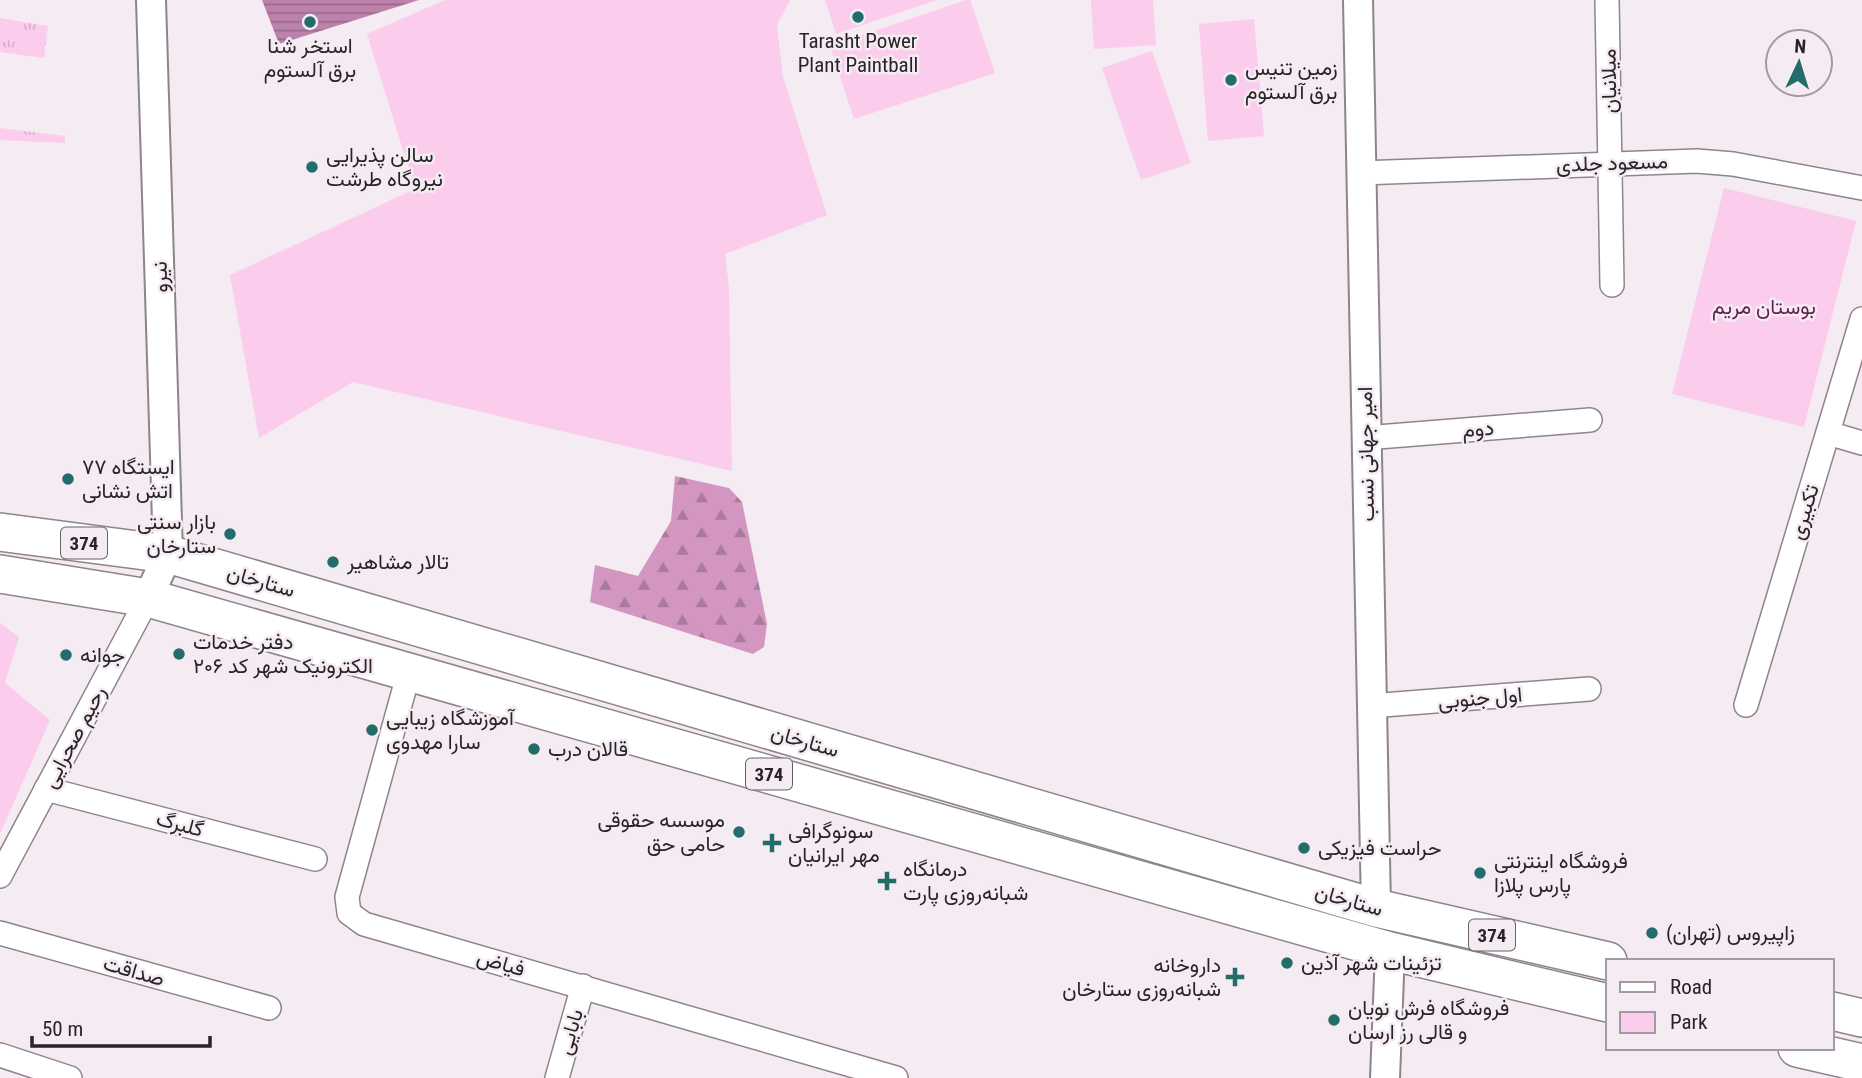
<svg xmlns="http://www.w3.org/2000/svg" width="1862" height="1078" viewBox="0 0 1862 1078" font-family="'Roboto Condensed',Vazirmatn,sans-serif">
	<style>
		.grass { fill: url(#grass-tufts) }
		.forest { fill: url(#forest-firs) }
		.green { fill: #fbccec }
		.water { fill: url(#water-rules) }
		.lines { fill: none; stroke-linecap: round; stroke-linejoin: round }
		.minor-casing { stroke: #8e858b; stroke-width: 26 }
		.tertiary-casing { stroke: #8e858b; stroke-width: 32 }
		.primary-casing { stroke: #8e858b; stroke-width: 40 }
		.minor { stroke: #fff; stroke-width: 23 }
		.tertiary { stroke: #fff; stroke-width: 28 }
		.primary { stroke: #fff; stroke-width: 37 }
		.poi-dot { fill: #226d6a; stroke: #f5ebf2; stroke-width: 2.5 }
		.labels { text-anchor: middle; dominant-baseline: central; stroke-width: 5; stroke-linejoin: round; paint-order: stroke }
		.shield { fill: #f5ebf2; stroke: #666064; stroke-width: 2 }
		.shield-label { font-size: 19px; font-weight: bold; fill: #282427 }
		.poi-label { font-size: 21px; fill: #282427; stroke: #f5ebf2; text-anchor: start }
		.street-label { font-size: 21px; fill: #282427; stroke: #f5ebf2 }
		.park-label { font-size: 21px; fill: #641e54; stroke: #f5ebf2 }
	</style>
	<defs>
		<pattern id="grass-tufts" width="24" height="20" patternUnits="userSpaceOnUse" patternTransform="scale(1.75)"><rect width="24" height="20" fill="#fbccec"/><path d="M3 7l-1-3M5 7V3M7 7l1-3M15 17l-1-3M17 17v-4M19 17l1-3" fill="none" stroke="#d7afca"/></pattern>
		<pattern id="forest-firs" width="22" height="20" patternUnits="userSpaceOnUse" patternTransform="scale(1.75)"><rect width="22" height="20" fill="#d296c0"/><path d="M5 1l3.5 6h-7zM16 11l3.5 6h-7z" fill="#aa7a9c"/></pattern>
		<pattern id="water-rules" width="6" height="5" patternUnits="userSpaceOnUse" patternTransform="scale(1.75)"><rect width="6" height="5" fill="#bc82ab"/><path d="M0 2.5h6" fill="none" stroke="#996a8b"/></pattern>
	</defs>
	<rect width="100%" height="100%" fill="#f5ebf2"/>
	<g class="grass">
		<path d="M 0,18 L 48,26 L 44,58 L 0,52 Z"/>
		<path d="M 0,128 L 65,136 L 65,143 L 0,140 Z"/>
	</g>
	<path class="forest" d="M 675,476 L 729,488 L 742,502 L 767,624 L 764,647 L 753,654 L 590,602 L 595,565 L 638,576 L 671,521 Z"/>
	<g class="green">
		<path d="M 445,0 L 790,0 L 777,25 L 783,77 L 827,215 L 725,254 L 729,288 L 732,471 L 353,382 L 259,438 L 230,275 L 415,189 L 367,34 Z"/>
		<path d="M 825,0 L 937,0 L 836,34 Z"/>
		<path d="M 966,0 L 970,0 L 995,73 L 854,119 L 830,46 Z"/>
		<path d="M 1091,0 L 1153,0 L 1156,45 L 1094,49 Z"/>
		<path d="M 1254,19 L 1264,136 L 1208,141 L 1199,24 Z"/>
		<path d="M 1152,51 L 1191,163 L 1141,180 L 1102,68 Z"/>
		<path d="M 1724,188 L 1856,221 L 1804,427 L 1672,394 Z"/>
		<path d="M 0,623 L 19,637 L 5,683 L 50,720 L 0,834 Z"/>
	</g>
	<path class="water" d="M 262,0 L 419,0 L 279,44 Z"/>
	<g class="lines">
		<defs>
			<g id="minor">
				<path d="M 1607,0 L 1612,285"/>
				<path d="M 1360,173 L 1697,161 L 1733,164 L 1862,188"/>
				<path d="M 1828,433 L 1862,443"/>
				<path d="M 1365,438 L 1590,420"/>
				<path d="M 409,672 L 347,897 L 349,913 L 364,924 L 896,1078"/>
				<path d="M 1746,705 L 1862,319"/>
				<path d="M 1370,706 L 1589,689"/>
				<path d="M 46,789 L 315,859"/>
				<path d="M 0,876 L 148,598"/>
				<path d="M 0,933 L 269,1008"/>
				<path d="M 0,1055 L 70,1078"/>
				<path d="M 557,1078 L 583,986"/>
			</g>
			<g id="tertiary">
				<path d="M 1358,0 L 1376,908"/>
				<path d="M 148,598 L 168,554 L 151,0"/>
				<path d="M 1385,1078 L 1390,951"/>
			</g>
			<g id="primary">
				<path d="M 0,532 L 168,554 L 1376,908 L 1608,961"/>
				<path d="M 0,574 L 148,598 L 1390,951 L 1608,1003"/>
				<path d="M 1832,1011 L 1862,1018"/>
				<path d="M 1797,1048 L 1862,1063"/>
			</g>
		</defs>
		<use href="#minor" class="minor-casing"/>
		<use href="#tertiary" class="tertiary-casing"/>
		<use href="#primary" class="primary-casing"/>
		<use href="#minor" class="minor"/>
		<use href="#tertiary" class="tertiary"/>
		<use href="#primary" class="primary"/>
	</g>
	<g class="poi-dot">
		<circle cx="858" cy="17" r="7"/>
		<circle cx="310" cy="22" r="7"/>
		<circle cx="1231" cy="80" r="7"/>
		<circle cx="312" cy="167" r="7"/>
		<circle cx="68" cy="479" r="7"/>
		<circle cx="230" cy="534" r="7"/>
		<circle cx="333" cy="562" r="7"/>
		<circle cx="179" cy="654" r="7"/>
		<circle cx="66" cy="655" r="7"/>
		<circle cx="372" cy="730" r="7"/>
		<circle cx="534" cy="749" r="7"/>
		<circle cx="739" cy="832" r="7"/>
		<path d="M768.5 832.5h7v7h7v7h-7v7h-7v-7h-7v-7h7z"/>
		<circle cx="1304" cy="848" r="7"/>
		<circle cx="1480" cy="873" r="7"/>
		<path d="M883.5 870.5h7v7h7v7h-7v7h-7v-7h-7v-7h7z"/>
		<circle cx="1652" cy="933" r="7"/>
		<circle cx="1287" cy="963" r="7"/>
		<path d="M1231.5 966.5h7v7h7v7h-7v7h-7v-7h-7v-7h7z"/>
		<circle cx="1334" cy="1020" r="7"/>
	</g>
	<g class="labels">
		<g class="shield">
			<rect x="61" y="527.5" width="46" height="31" rx="5"/>
			<rect x="746" y="758.5" width="46" height="31" rx="5"/>
			<rect x="1469" y="919.5" width="46" height="31" rx="5"/>
		</g>
		<g class="shield-label">
			<text x="84" y="543">374</text>
			<text x="769" y="774">374</text>
			<text x="1492" y="935">374</text>
		</g>
		<g class="poi-label">
			<text x="858" y="41" text-anchor="middle">Tarasht Power<tspan x="858" dy="24">Plant Paintball</tspan></text>
			<text x="310" y="46" text-anchor="middle">استخر شنا<tspan x="310" dy="24">برق آلستوم</tspan></text>
			<text x="1245" y="68">زمین تنیس<tspan x="1245" dy="24">برق آلستوم</tspan></text>
			<text x="326" y="155">سالن پذیرایی<tspan x="326" dy="24">نیروگاه طرشت</tspan></text>
			<text x="82" y="467">ایستگاه ۷۷<tspan x="82" dy="24">اتش نشانی</tspan></text>
			<text x="216" y="522" text-anchor="end">بازار سنتی<tspan x="216" dy="24">ستارخان</tspan></text>
			<text x="347" y="562">تالار مشاهیر</text>
			<text x="193" y="642">دفتر خدمات<tspan x="193" dy="24">الکترونیک شهر کد ۲۰۶</tspan></text>
			<text x="80" y="655">جوانه</text>
			<text x="386" y="718">آموزشگاه زیبایی<tspan x="386" dy="24">سارا مهدوی</tspan></text>
			<text x="548" y="749">قالان درب</text>
			<text x="725" y="820" text-anchor="end">موسسه حقوقی<tspan x="725" dy="24">حامی حق</tspan></text>
			<text x="788" y="831">سونوگرافی<tspan x="788" dy="24">مهر ایرانیان</tspan></text>
			<text x="1318" y="848">حراست فیزیکی</text>
			<text x="1494" y="861">فروشگاه اینترنتی<tspan x="1494" dy="24">پارس پلازا</tspan></text>
			<text x="903" y="869">درمانگاه<tspan x="903" dy="24">شبانه‌روزی پارت</tspan></text>
			<text x="1666" y="933">زاپیروس (تهران)</text>
			<text x="1301" y="963">تزئینات شهر آذین</text>
			<text x="1221" y="965" text-anchor="end">داروخانه<tspan x="1221" dy="24">شبانه‌روزی ستارخان</tspan></text>
			<text x="1348" y="1008">فروشگاه فرش نویان<tspan x="1348" dy="24">و قالی رز ارسان</tspan></text>
		</g>
		<g class="street-label">
			<text transform="translate(1609 81) rotate(-91)">میلانیان</text>
			<text transform="translate(1612 163) rotate(-2)">مسعود جلدی</text>
			<text transform="translate(160 277) rotate(-92)">نیرو</text>
			<text transform="translate(1478 429) rotate(-5)">دوم</text>
			<text transform="translate(1366 454) rotate(-91)">امیر جهانی نسب</text>
			<text transform="translate(1804 512) rotate(-73)">تکبیری</text>
			<text transform="translate(261 581) rotate(16)">ستارخان</text>
			<text transform="translate(1480 698) rotate(-5)">اول جنوبی</text>
			<text transform="translate(74 737) rotate(-62)">رحیم صحرایی</text>
			<text transform="translate(805 741) rotate(16)">ستارخان</text>
			<text transform="translate(180 824) rotate(15)">گلبرگ</text>
			<text transform="translate(1349 900) rotate(16)">ستارخان</text>
			<text transform="translate(501 963) rotate(16)">فیاض</text>
			<text transform="translate(134 971) rotate(16)">صداقت</text>
			<text transform="translate(570 1032) rotate(-74)">بابایی</text>
		</g>
		<g class="park-label">
			<text x="1764" y="307">بوستان مریم</text>
		</g>
	</g>
	<rect x="1606" y="959" width="228" height="91" fill="#f5ebf2" stroke="#a39ba1" stroke-width="2"/>
	<rect x="1620" y="982" width="35" height="10" fill="#ffffff" stroke="#a39ba1" stroke-width="2"/>
	<text x="1670" y="994" font-size="21" fill="#282427">Road</text>
	<rect x="1620" y="1012" width="35" height="21" fill="#fbccec" stroke="#a39ba1" stroke-width="2"/>
	<text x="1670" y="1029" font-size="21" fill="#282427">Park</text>
	<g transform="translate(1799 63) rotate(4)"><circle r="33" fill="#f5ebf2" stroke="#a39ba1" stroke-width="2"/>
	<path d="M0-5L12 26L0 18L-12 26Z" fill="#226d6a"/>
	<text y="-10" font-size="19" font-weight="bold" text-anchor="middle" fill="#282427">N</text>
	</g>
	<path d="M32 1036v10h178v-10" fill="none" stroke="#282427" stroke-width="3.5"/>
	<text x="42" y="1036" font-size="21" fill="#282427" stroke="#f5ebf2" stroke-width="5" paint-order="stroke">50 m</text>
</svg>
